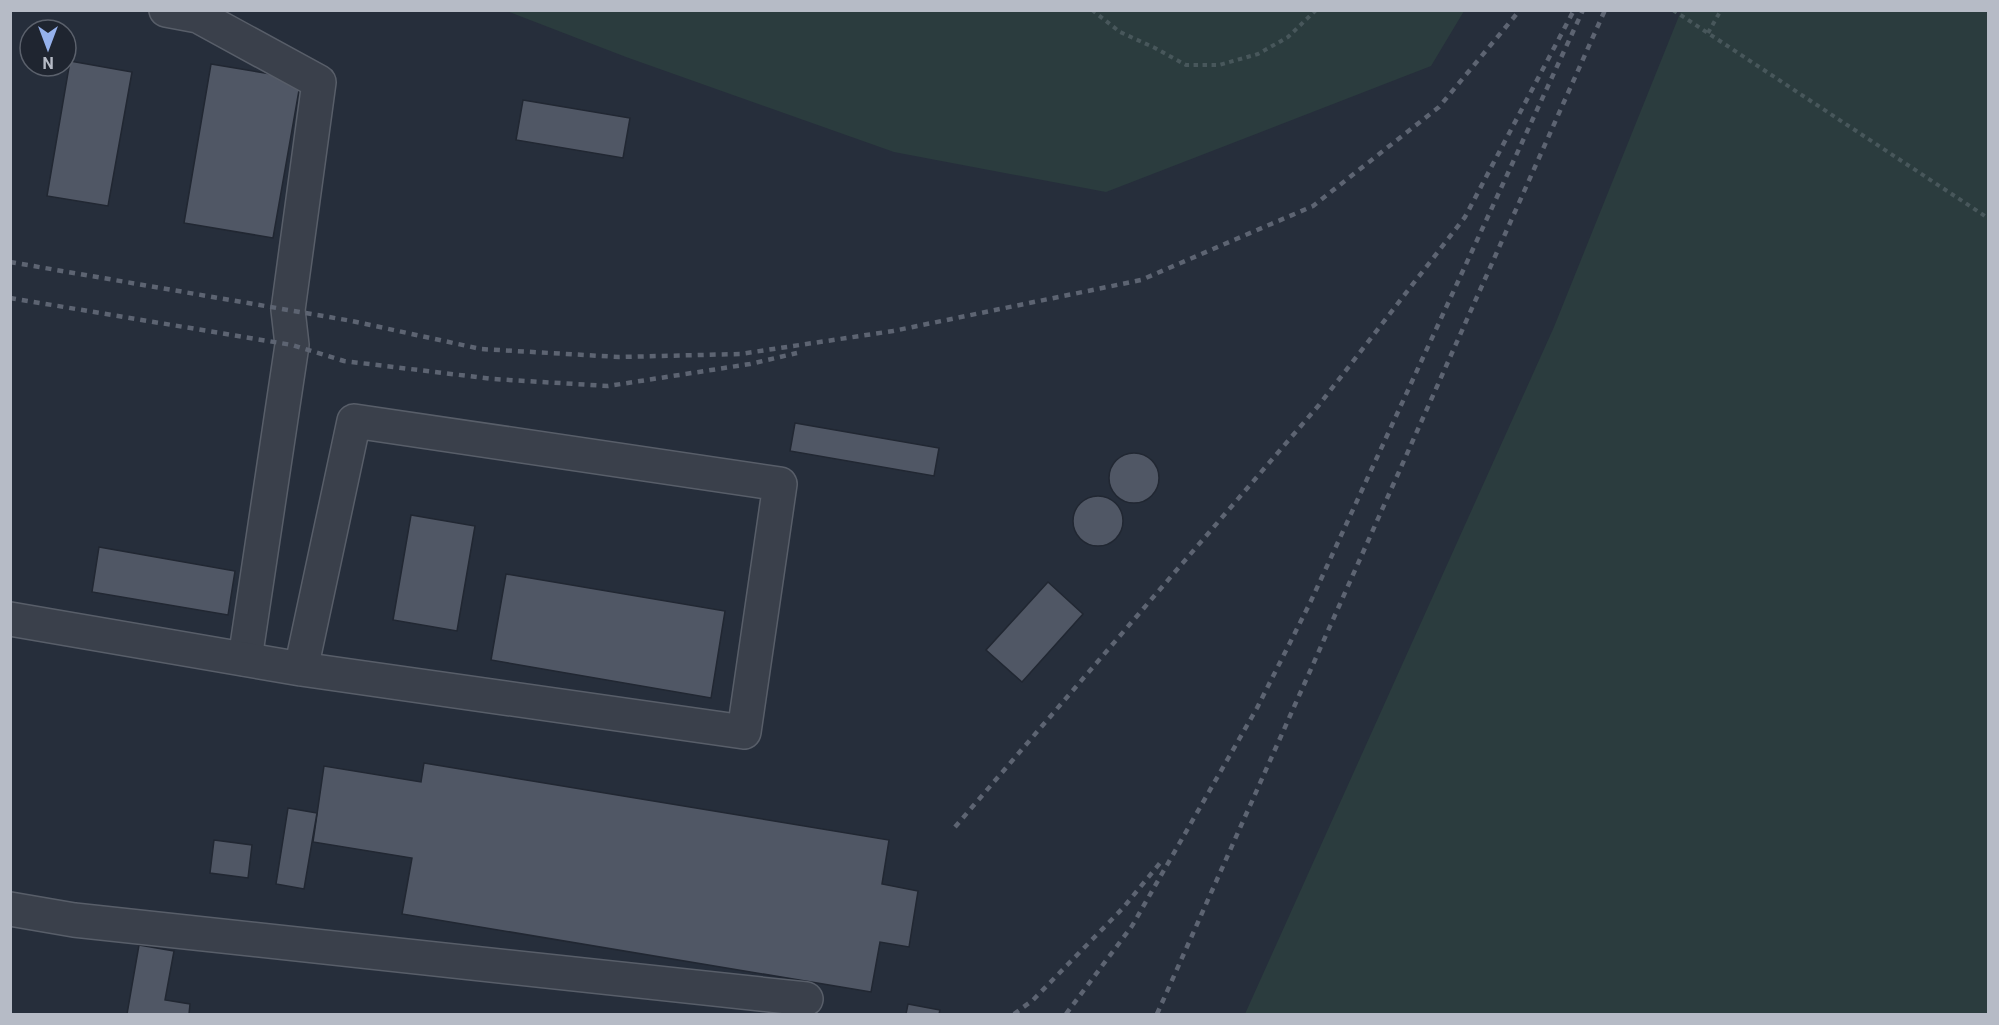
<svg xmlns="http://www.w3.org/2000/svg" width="1999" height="1025" viewBox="0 0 1999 1025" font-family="Roboto,sans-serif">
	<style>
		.green { fill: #2b3c3e }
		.building { fill: #505765; stroke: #212732; stroke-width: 1.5 }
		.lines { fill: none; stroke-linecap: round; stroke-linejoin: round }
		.minor-casing { stroke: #585e69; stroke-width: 36 }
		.path { stroke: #48575b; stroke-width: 4; stroke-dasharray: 4.5 4.5; stroke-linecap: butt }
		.minor { stroke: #3a404b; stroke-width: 33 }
		.rail { stroke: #5d6472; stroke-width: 4.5; stroke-dasharray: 6 6; stroke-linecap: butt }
	</style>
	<rect width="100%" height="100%" fill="#262e3b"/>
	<g class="green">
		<path d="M 507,11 L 1464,11 L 1431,66 L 1106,192 L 894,152 L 626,57 Z"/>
		<path d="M 1681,11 L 1988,11 L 1988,1014 L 1245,1014 L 1554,327 Z"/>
	</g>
	<g class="building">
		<path d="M 70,61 L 132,72 L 108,206 L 47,196 Z"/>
		<path d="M 211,64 L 301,79 L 273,238 L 184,223 Z"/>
		<path d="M 523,100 L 630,118 L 623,158 L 516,140 Z"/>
		<path d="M 795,423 L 939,448 L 934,476 L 790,451 Z"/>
		<circle cx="1134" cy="478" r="25"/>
		<circle cx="1098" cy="521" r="25"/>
		<path d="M 411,515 L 475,526 L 457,631 L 393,620 Z"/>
		<path d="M 99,547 L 235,571 L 228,615 L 92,592 Z"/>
		<path d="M 506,574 L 725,611 L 711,698 L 491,660 Z"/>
		<path d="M 1048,582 L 1083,614 L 1022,682 L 986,650 Z"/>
		<path d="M 424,763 L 889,840 L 882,884 L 918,891 L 909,947 L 880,942 L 871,992 L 402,914 L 412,858 L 313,842 L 324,766 L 421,782 Z"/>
		<path d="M 288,808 L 317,813 L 304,889 L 276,884 Z"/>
		<path d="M 214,840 L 252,845 L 248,878 L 210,873 Z"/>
		<path d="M 139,945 L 174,951 L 165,1000 L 190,1004 L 189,1014 L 127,1014 Z"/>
		<path d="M 908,1004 L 940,1010 L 939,1014 L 906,1014 Z"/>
	</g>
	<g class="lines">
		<defs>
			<g id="minor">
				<path d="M 166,10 L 198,16 L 319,82 L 288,310 L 292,345 L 245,659"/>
				<path d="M 10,619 L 301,669 L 744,732 L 780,484 L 354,421 L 301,669"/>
				<path d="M 10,909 L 74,920 L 806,999"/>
			</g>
		</defs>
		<use href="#minor" class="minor-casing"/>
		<g class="path">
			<path d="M 1092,10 L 1120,32 L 1155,48 L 1186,65 L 1219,65 L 1258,54 L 1288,37 L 1316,10"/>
			<path d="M 1673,10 L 1988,218"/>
			<path d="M 1708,33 L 1721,10"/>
		</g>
		<use href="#minor" class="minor"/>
		<g class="rail">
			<path d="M 10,262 L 352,321 L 481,349 L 619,357 L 740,354 L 893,331 L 1141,280 L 1313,206 L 1439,107 L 1520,10"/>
			<path d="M 10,298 L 292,345 L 344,361 L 493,379 L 608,386 L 750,364 L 797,353"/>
			<path d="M 955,827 L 1319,405 L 1465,217 L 1574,10"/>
			<path d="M 1014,1014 L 1033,1000 L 1123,908 L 1160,863"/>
			<path d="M 1066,1014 L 1132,926 L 1257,708 L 1310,603 L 1583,10"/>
			<path d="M 1157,1014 L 1605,10"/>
		</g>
	</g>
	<rect width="1999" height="1025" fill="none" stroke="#b6bbc6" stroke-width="24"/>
	<g transform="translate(48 48) rotate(180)"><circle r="28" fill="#1f2530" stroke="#5b616c" stroke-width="1.5"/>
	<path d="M0-4.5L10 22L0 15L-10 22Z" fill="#95b1ec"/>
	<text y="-9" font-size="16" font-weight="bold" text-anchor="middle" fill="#b6bbc6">N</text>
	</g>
</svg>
